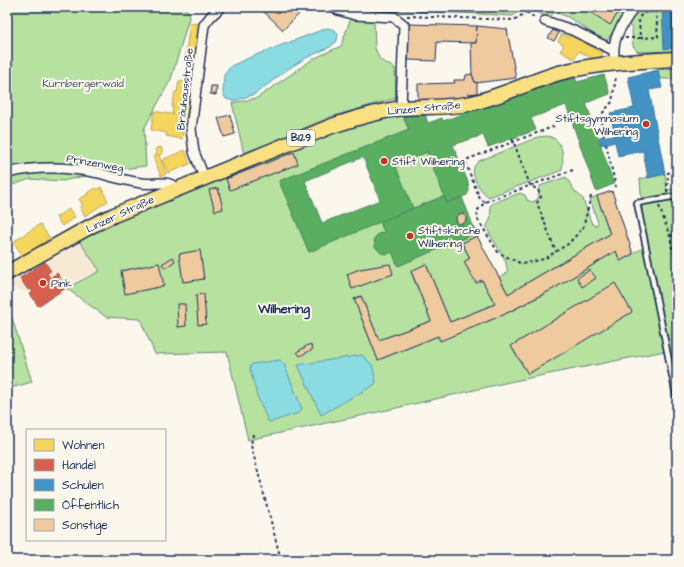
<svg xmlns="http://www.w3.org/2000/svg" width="684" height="567" viewBox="0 0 684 567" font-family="'Architects Daughter',sans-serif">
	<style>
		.built { fill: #f7ead5 }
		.green { fill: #b6e19e; stroke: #68887e }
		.water { fill: #8adce2; stroke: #5e97ad }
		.homes { fill: #f6d55c; stroke: #b4a35d }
		.shops { fill: #d6604d; stroke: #9e5152 }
		.schools { fill: #4393c3; stroke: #3775a5 }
		.public { fill: #5aae61; stroke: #478860; fill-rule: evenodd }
		.building { fill: #eeca9e; stroke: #1b2f5e }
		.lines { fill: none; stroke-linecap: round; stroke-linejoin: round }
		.lane-casing { stroke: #1b2f5e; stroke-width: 8 }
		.street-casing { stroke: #1b2f5e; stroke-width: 12 }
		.primary-casing { stroke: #1b2f5e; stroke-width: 17 }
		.path { stroke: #1b2f5e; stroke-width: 2; stroke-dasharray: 3 3; stroke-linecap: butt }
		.lane { stroke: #fbf7ec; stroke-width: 4.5 }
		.street { stroke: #fbf7ec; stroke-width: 9 }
		.primary { stroke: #f9e181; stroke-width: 14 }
		.poi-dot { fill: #c8321e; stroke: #fbf7ec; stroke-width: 1.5 }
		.labels { text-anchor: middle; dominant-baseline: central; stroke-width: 4; stroke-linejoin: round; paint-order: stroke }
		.shield { fill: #fbf7ec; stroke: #5e6b89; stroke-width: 1 }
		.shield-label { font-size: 10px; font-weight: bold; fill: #1b2f5e }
		.park-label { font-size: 11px; fill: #425c6e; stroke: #fbf7ec }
		.street-label { font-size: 11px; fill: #1b2f5e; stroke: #fbf7ec }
		.poi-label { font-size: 11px; fill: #1b2f5e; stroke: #fbf7ec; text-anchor: start }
		.quarter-label { font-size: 13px; font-weight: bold; fill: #1b2f5e; stroke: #fbf7ec }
	</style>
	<rect width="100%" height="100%" fill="#fbf7ec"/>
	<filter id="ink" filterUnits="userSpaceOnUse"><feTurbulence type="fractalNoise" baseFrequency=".025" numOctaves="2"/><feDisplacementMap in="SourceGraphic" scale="8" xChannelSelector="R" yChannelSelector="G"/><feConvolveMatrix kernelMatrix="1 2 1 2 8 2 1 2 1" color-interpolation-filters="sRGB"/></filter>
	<g filter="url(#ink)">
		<path class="built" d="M 79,241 L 100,271 L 66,288 L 38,306 L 30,294 L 7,286 L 7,281 Z"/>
		<g class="green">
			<path d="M 7,7 L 185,7 L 190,15 L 171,79 L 144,129 L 146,166 L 105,171 L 63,181 L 30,179 L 7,187 Z"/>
			<path d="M 352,7 L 516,7 L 519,11 L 513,16 C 479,14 444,12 410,11 C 390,10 371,13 352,7 Z"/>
			<path d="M 530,7 L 629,7 L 606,42 L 568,17 L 555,12 L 548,18 L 534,11 Z"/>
			<path d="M 639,7 L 677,7 L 677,51 L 638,52 L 633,46 L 632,28 L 627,24 Z"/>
			<path d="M 351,17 L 374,20 L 375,48 L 380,60 L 395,68 L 396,98 L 330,117 L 244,154 L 232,103 L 257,98 L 313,59 L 341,46 Z"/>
			<path d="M 677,68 L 677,79 L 660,79 L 658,70 Z"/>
			<path d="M 402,114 L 409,130 L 279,181 L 309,252 L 380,222 L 384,232 L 378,234 L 374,239 L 381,253 L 387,254 L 392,252 L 398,266 L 476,233 L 477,236 L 462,243 L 470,258 L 464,262 L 476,283 L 482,280 L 495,304 L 450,322 L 426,264 L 411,272 L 431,321 L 379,340 L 361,296 L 354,299 L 378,360 L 438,336 L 440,340 L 503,315 L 529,302 L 553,289 L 616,251 L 620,261 L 648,245 L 665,351 L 509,382 L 392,409 L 248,440 L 227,352 L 155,354 L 140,319 L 106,317 L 66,288 L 57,273 L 67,288 L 100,271 L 79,241 L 115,221 L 296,147 L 349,127 Z"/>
			<path d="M 548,136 C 563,140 564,155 562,169 L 560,171 L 489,197 C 481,192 469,176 475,165 C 476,164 478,162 479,161 L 538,137 Z"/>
			<path d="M 427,152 L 444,196 L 413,208 L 395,165 Z"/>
			<path d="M 665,174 L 667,190 L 677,188 L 677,386 L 643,220 L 640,179 Z"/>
			<path d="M 566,177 L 574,190 L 583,199 L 591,222 L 595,226 L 598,223 L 590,199 L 597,196 L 610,234 L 508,294 L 499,277 L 507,273 C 509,259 493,243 488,230 C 485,225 489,224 490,219 C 491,215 491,210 490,206 L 493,203 L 520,193 L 525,195 L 527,200 L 532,202 L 537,200 L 539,196 L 538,190 L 540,186 Z"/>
			<path d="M 7,302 L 32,382 L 7,389 Z"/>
		</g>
		<g class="water">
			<path d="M 327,28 L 335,30 L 338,34 L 337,41 L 330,47 L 306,58 L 288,69 L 255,94 L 234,101 L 226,99 L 223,93 L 224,75 L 231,66 L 253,56 Z"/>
			<path d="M 362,355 L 372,365 L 376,382 L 374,385 L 321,415 L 298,365 Z"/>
			<path d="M 280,360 L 284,364 L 302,409 L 298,413 L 271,422 L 268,421 L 257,396 L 250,368 L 252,364 Z"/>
		</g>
		<g class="homes">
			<path d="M 190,23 L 199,24 L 194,60 L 185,58 Z"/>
			<path d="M 562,34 L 568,37 L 570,34 L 603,53 L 598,62 L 579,51 L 574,59 L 560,51 L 564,45 L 558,41 Z"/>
			<path d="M 179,81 L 192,83 L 186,117 L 172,114 L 173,106 L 172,106 L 175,92 L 177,92 Z"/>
			<path d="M 154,111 L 186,117 L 182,139 L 166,136 L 167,133 L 151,130 Z"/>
			<path d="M 161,147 L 163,153 L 159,155 L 166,174 L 161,176 L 153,157 L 157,155 L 155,149 Z"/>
			<path d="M 185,150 L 190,164 L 168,173 L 162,160 Z"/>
			<path d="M 101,187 L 108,201 L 85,216 L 80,207 L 83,206 L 79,199 L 88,194 L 87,193 L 96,188 L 97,189 Z"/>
			<path d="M 69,209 L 75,217 L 62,226 L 56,217 Z"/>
			<path d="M 40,224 L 50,238 L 23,257 L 13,242 Z"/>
		</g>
		<path class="shops" d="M 45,262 L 51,271 L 47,273 L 50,278 L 57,273 L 66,288 L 38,306 L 30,294 L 33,292 L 30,289 L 28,290 L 20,278 Z"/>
		<g class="schools">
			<path d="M 662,7 L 677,7 L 677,48 L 664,49 Z"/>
			<path d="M 658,70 L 662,88 L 649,90 L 665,174 L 648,178 L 643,151 L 618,156 L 615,142 L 601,145 L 599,137 L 615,135 L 610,113 L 634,108 L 628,77 Z"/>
		</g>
		<g class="public">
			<path d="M 574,75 L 577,82 L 604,75 L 610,94 L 586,103 L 614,184 L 596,191 L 566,105 L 531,118 L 536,130 L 488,147 L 483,135 L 453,145 L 468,182 L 469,191 L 467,195 L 447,203 L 427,152 L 395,165 L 413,208 L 309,252 L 279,181 L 409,130 L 402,114 L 424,112 L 428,123 L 442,118 L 443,121 ZM 363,157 L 380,200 L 322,223 L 305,181 Z"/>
			<path d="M 444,196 L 447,203 L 462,197 L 476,233 L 398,266 L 392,252 L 387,254 L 381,253 L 375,247 L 374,239 L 378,234 L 384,232 L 380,222 Z"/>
		</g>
		<g class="building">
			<path d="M 259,7 L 306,7 L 283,30 Z"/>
			<path d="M 419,7 L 428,7 L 427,12 L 419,11 Z"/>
			<path d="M 587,7 L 622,7 L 610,25 L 586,9 Z"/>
			<path d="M 409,24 L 477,26 L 476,43 L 437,42 L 436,61 L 408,60 Z"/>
			<path d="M 477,26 L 507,29 L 516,78 L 475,83 L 472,74 L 471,43 L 476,43 Z"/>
			<path d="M 553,30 L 559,33 L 554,41 L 548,38 Z"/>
			<path d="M 472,74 L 475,83 L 477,82 L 477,93 L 468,94 L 468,98 L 465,99 L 418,100 L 418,84 L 455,83 L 454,80 L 465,80 L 466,75 Z"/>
			<path d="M 211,86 L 217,86 L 216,95 L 210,94 Z"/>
			<path d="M 230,115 L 235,134 L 224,137 L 218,118 Z"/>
			<path d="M 294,152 L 298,164 L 230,190 L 226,179 Z"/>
			<path d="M 218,188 L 223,209 L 215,211 L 209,190 Z"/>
			<path d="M 612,191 L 633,254 L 620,261 L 616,251 L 553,289 L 503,315 L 440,341 L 438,336 L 378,360 L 354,299 L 361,296 L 379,340 L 431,321 L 411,271 L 426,264 L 450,322 L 495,304 L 482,280 L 476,283 L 464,262 L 470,258 L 462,243 L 477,236 L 508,294 L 610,234 L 597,196 Z"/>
			<circle cx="461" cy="219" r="5"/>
			<path d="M 200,250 L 204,279 L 183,282 L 179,254 Z"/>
			<path d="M 173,257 L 175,261 L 165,268 L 162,264 Z"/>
			<path d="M 159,263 L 164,286 L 125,294 L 121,271 Z"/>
			<path d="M 390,264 L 393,274 L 352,289 L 347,274 L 360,269 Z"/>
			<path d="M 590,270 L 596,278 L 582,287 L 577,278 Z"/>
			<path d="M 615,283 L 632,312 L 528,374 L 511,346 Z"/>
			<path d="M 204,294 L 206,324 L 198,325 L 196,295 Z"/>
			<path d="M 177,304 L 185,304 L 186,326 L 178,327 Z"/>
			<path d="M 310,344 L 313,349 L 300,356 L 297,352 Z"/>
		</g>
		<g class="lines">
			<defs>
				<path id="lane" d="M 677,196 L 637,203 L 677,400"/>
				<g id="street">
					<path d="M 334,7 L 338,10 L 355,15 L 394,17 L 404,25 L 401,108"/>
					<path d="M 545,21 L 572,30 L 613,50"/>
					<path d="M 614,54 C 612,37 625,21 634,7"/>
					<path d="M 7,173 C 37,166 69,167 99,173 C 113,177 127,181 141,183 C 153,185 168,179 176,188"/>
					<path d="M 204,177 L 194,152 L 191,129 L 204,25 L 211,16 L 221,7"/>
				</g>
				<path id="primary" d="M 7,273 L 91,226 L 114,215 L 332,126 C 356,118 379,111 403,108 C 424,106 446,108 467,104 C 499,98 528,82 559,73 C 598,63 638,61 677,59"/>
			</defs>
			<use href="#lane" class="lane-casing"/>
			<use href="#street" class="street-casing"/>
			<use href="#primary" class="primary-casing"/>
			<g class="path">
				<path d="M 523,7 L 527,12 L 536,19"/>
				<path d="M 407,16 L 514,20 L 527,12"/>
				<path d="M 625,38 L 640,38 L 639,19 L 642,13 L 652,12"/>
				<path d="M 640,38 L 658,37 L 656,12 L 652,12 L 652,7"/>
				<path d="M 604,136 L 600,116 L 612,102 L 616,76"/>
				<path d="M 512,138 L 530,185 L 538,190 L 541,197 L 537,203 L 556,252"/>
				<path d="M 606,144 L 616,187"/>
				<path d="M 573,170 L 485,202 L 477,211 L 478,220 L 498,252 L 505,256 L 522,264 L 544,259 L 568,244 L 583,228 L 591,196"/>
				<path d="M 667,192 L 668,173 L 677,170"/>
				<path d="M 485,202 L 480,199 L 466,164 L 468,159 L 555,126"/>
				<path d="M 659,206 L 670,236 L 672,248 L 677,260 L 677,265"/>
				<path d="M 670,236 L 677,235"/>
				<path d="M 253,434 L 251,445 L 281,560"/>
			</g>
			<use href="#lane" class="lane"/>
			<use href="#street" class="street"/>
			<use href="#primary" class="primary"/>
		</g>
	</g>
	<g class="poi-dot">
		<circle cx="646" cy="124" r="4"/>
		<circle cx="384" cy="161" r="4"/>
		<circle cx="410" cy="236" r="4"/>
		<circle cx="43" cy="283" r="4"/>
	</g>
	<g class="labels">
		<rect class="shield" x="287" y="130" width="28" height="16" rx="3"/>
		<g class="shield-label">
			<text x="301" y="138">B129</text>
		</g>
		<g class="park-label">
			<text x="83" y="83">Kürnbergerwald</text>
		</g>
		<g class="street-label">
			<text transform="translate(185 89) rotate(-84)">Bräuhausstraße</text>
			<text transform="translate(424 108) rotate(-5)">Linzer Straße</text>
			<text transform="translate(95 163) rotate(10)">Prinzenweg</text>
			<text transform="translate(120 214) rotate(-25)">Linzer Straße</text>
		</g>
		<g class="poi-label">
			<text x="638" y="118" text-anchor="end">Stiftsgymnasium<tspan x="638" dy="13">Wilhering</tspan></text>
			<text x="392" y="161">Stift Wilhering</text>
			<text x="418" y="230">Stiftskirche<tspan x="418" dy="13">Wilhering</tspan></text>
			<text x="51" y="283">Pink</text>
		</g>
		<g class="quarter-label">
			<text x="284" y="309">Wilhering</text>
		</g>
	</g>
	<rect width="684" height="567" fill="none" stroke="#fbf7ec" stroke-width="24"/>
	<rect x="12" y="12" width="660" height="543" fill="none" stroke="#1b2f5e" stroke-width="1.5" filter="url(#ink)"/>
	<rect x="26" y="429" width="140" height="112" fill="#fbf7ec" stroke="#a1a7b3"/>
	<rect x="34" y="439" width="20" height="12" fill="#f6d55c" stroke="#a1a7b3"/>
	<text x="62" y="449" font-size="12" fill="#1b2f5e">Wohnen</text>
	<rect x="34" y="459" width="20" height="12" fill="#d6604d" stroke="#a1a7b3"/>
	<text x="62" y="469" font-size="12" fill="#1b2f5e">Handel</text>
	<rect x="34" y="479" width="20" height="12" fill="#4393c3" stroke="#a1a7b3"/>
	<text x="62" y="489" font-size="12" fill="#1b2f5e">Schulen</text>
	<rect x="34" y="499" width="20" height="12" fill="#5aae61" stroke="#a1a7b3"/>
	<text x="62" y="509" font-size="12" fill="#1b2f5e">Öffentlich</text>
	<rect x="34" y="519" width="20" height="12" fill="#eeca9e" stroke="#a1a7b3"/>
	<text x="62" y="529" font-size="12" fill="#1b2f5e">Sonstige</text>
</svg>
